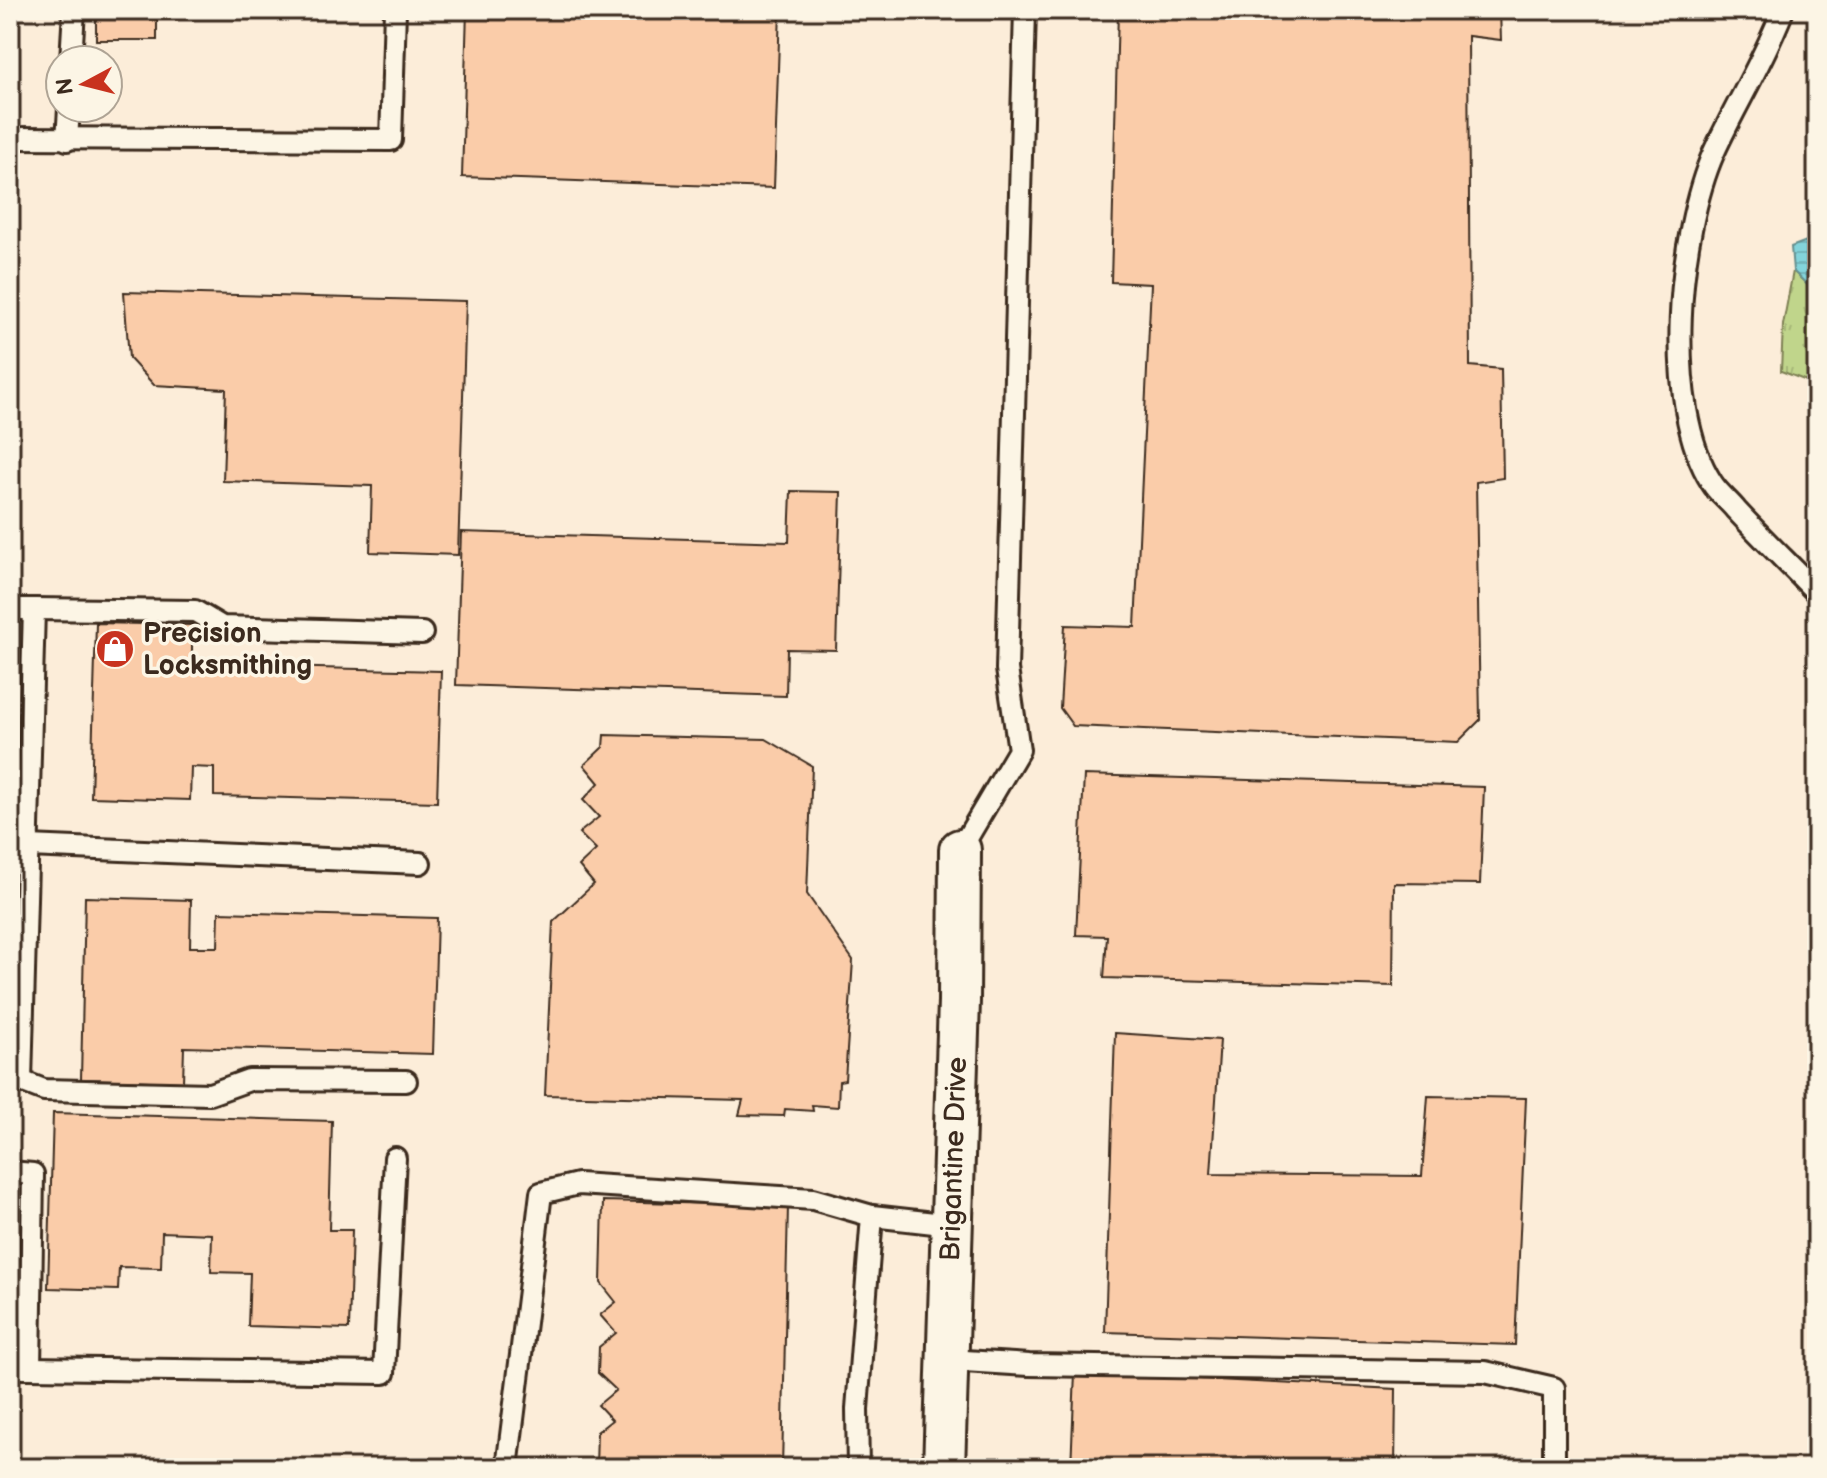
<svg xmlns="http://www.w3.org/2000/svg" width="1827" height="1478" viewBox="0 0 1827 1478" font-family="'Balsamiq Sans',sans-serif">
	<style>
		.grass { fill: url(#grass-tufts); stroke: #7e8054; stroke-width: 2 }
		.water { fill: url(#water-rules); stroke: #66908f; stroke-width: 2 }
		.building { fill: #facca9; stroke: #3b2a1e; stroke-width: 2 }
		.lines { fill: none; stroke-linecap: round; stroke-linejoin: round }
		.service-casing { stroke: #3b2a1e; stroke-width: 26 }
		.minor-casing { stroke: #3b2a1e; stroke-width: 46 }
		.service { stroke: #fcf5e5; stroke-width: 20 }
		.minor { stroke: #fcf5e5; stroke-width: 40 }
		.labels { text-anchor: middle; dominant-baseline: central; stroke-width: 7; stroke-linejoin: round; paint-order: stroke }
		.poi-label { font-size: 28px; font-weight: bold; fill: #3b2a1e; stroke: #fcf5e5; text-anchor: start }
		.street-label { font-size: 28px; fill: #3b2a1e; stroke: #fcf5e5 }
	</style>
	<defs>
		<pattern id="grass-tufts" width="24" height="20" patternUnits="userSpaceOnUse" patternTransform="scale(2)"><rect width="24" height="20" fill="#c0d58b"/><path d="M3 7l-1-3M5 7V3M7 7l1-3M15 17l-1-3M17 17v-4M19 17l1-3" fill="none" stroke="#a6b778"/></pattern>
		<pattern id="water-rules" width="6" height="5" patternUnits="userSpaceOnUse" patternTransform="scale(2)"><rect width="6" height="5" fill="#83d4db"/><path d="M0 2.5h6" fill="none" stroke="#72b6bc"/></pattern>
	</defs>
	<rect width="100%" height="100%" fill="#fcedd9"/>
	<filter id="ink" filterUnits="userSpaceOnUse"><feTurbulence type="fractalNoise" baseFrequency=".0125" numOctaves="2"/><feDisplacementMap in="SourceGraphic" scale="16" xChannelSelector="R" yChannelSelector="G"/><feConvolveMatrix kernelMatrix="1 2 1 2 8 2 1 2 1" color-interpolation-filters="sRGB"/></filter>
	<g filter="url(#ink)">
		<path class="grass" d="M 1793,271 L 1817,294 L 1817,385 L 1781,371 L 1783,325 Z"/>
		<path class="water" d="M 1817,237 L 1817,294 L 1793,271 L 1791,247 Z"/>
		<g class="building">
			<rect x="96" y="10" width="61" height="30"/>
			<path d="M 467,10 L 780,10 L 774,188 L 462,177 Z"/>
			<path d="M 1118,10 L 1500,10 L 1501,40 L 1468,36 L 1470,366 L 1501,369 L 1503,478 L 1476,482 L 1480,720 L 1458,742 L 1073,726 L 1060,708 L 1065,625 L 1135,627 L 1151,284 L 1111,282 Z"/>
			<path d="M 124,292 L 466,301 L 458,555 L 370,552 L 372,486 L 223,481 L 226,389 L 154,385 L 129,358 Z"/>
			<path d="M 791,491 L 841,492 L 836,650 L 787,649 L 786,696 L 456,685 L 461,532 L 789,542 Z"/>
			<path d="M 96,623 L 192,625 L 192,665 L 441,671 L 437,802 L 214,796 L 214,768 L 191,767 L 190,800 L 91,797 Z"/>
			<path d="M 604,735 L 766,739 L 812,766 L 807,894 L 853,960 L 845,1080 L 839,1081 L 838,1107 L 812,1105 L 813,1111 L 785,1109 L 784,1116 L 739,1115 L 743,1100 L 545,1095 L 553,922 L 594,884 L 579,866 L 596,850 L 579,833 L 599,817 L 583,800 L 599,783 L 584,765 L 603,747 Z"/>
			<path d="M 1084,775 L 1484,787 L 1480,884 L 1394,883 L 1393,986 L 1104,978 L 1107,936 L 1076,935 Z"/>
			<path d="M 85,897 L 191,900 L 190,947 L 218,947 L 219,912 L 437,918 L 433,1054 L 184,1047 L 183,1082 L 81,1079 Z"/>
			<path d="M 1115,1033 L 1220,1040 L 1211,1174 L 1422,1176 L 1428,1096 L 1526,1098 L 1515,1345 L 1105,1332 Z"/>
			<path d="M 53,1113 L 332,1121 L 329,1230 L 352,1230 L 349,1329 L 248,1326 L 250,1273 L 211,1272 L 212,1234 L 162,1232 L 161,1268 L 119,1267 L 118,1290 L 48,1288 Z"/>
			<path d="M 603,1201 L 788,1206 L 782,1468 L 596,1468 L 597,1432 L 612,1420 L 598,1405 L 616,1390 L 598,1373 L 599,1347 L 616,1333 L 600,1315 L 616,1302 L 601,1283 Z"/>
			<path d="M 1075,1373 L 1396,1389 L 1395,1468 L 1071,1468 Z"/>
		</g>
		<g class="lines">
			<defs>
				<g id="service">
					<path d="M 1783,10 C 1764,60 1736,104 1714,152 C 1678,233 1662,406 1712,483 C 1718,493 1729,501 1736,510 C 1762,538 1790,565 1817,593"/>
					<path d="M 71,60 L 74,10"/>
					<path d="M 10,138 L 391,140 L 395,10"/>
					<path d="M 67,140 L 69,108"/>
					<path d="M 10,609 L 34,609 L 21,1081 L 10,1080"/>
					<path d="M 34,609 L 195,611 L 222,627 L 422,633"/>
					<path d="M 29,846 L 420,863"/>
					<path d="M 960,850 L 1019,750 L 1007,669 L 1025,10"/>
					<path d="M 21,1081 L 44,1090 L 210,1094 L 249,1080 L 406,1081"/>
					<path d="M 10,1172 L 33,1174 L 30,1368 L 10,1368"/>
					<path d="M 948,1360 L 1029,1365 L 1485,1372 L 1554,1388 L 1554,1468"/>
					<path d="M 30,1368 L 384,1373 L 395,1158"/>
					<path d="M 507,1468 L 541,1193 L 578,1184 L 813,1199 L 872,1216 L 952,1225"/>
					<path d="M 858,1468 L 857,1409 L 872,1216"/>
				</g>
				<path id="minor" d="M 944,1468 L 959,1001 L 960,850"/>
			</defs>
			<use href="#service" class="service-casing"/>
			<use href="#minor" class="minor-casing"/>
			<use href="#service" class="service"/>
			<use href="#minor" class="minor"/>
		</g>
	</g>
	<defs>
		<symbol id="shop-disc" viewBox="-11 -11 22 22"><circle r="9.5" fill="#c8321e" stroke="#fcf5e5"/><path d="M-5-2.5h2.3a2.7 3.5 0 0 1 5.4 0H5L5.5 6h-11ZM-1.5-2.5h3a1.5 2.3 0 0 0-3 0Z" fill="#fff"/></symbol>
	</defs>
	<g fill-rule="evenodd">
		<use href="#shop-disc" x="93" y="627" width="44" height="44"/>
	</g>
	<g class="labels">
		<g class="poi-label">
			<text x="143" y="633">Precision<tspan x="143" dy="32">Locksmithing</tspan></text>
		</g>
		<g class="street-label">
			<text transform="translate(954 1159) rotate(-88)">Brigantine Drive</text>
		</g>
	</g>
	<rect width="1827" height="1478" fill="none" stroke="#fcf5e5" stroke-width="40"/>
	<rect x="20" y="20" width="1787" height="1438" fill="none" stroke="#3b2a1e" stroke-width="3" filter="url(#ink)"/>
	<g transform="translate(84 84) rotate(263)"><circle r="38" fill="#fcf5e5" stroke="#afa495" stroke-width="2"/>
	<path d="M0-6L14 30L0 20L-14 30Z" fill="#c8321e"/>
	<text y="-12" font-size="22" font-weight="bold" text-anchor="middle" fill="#3b2a1e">N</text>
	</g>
</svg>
